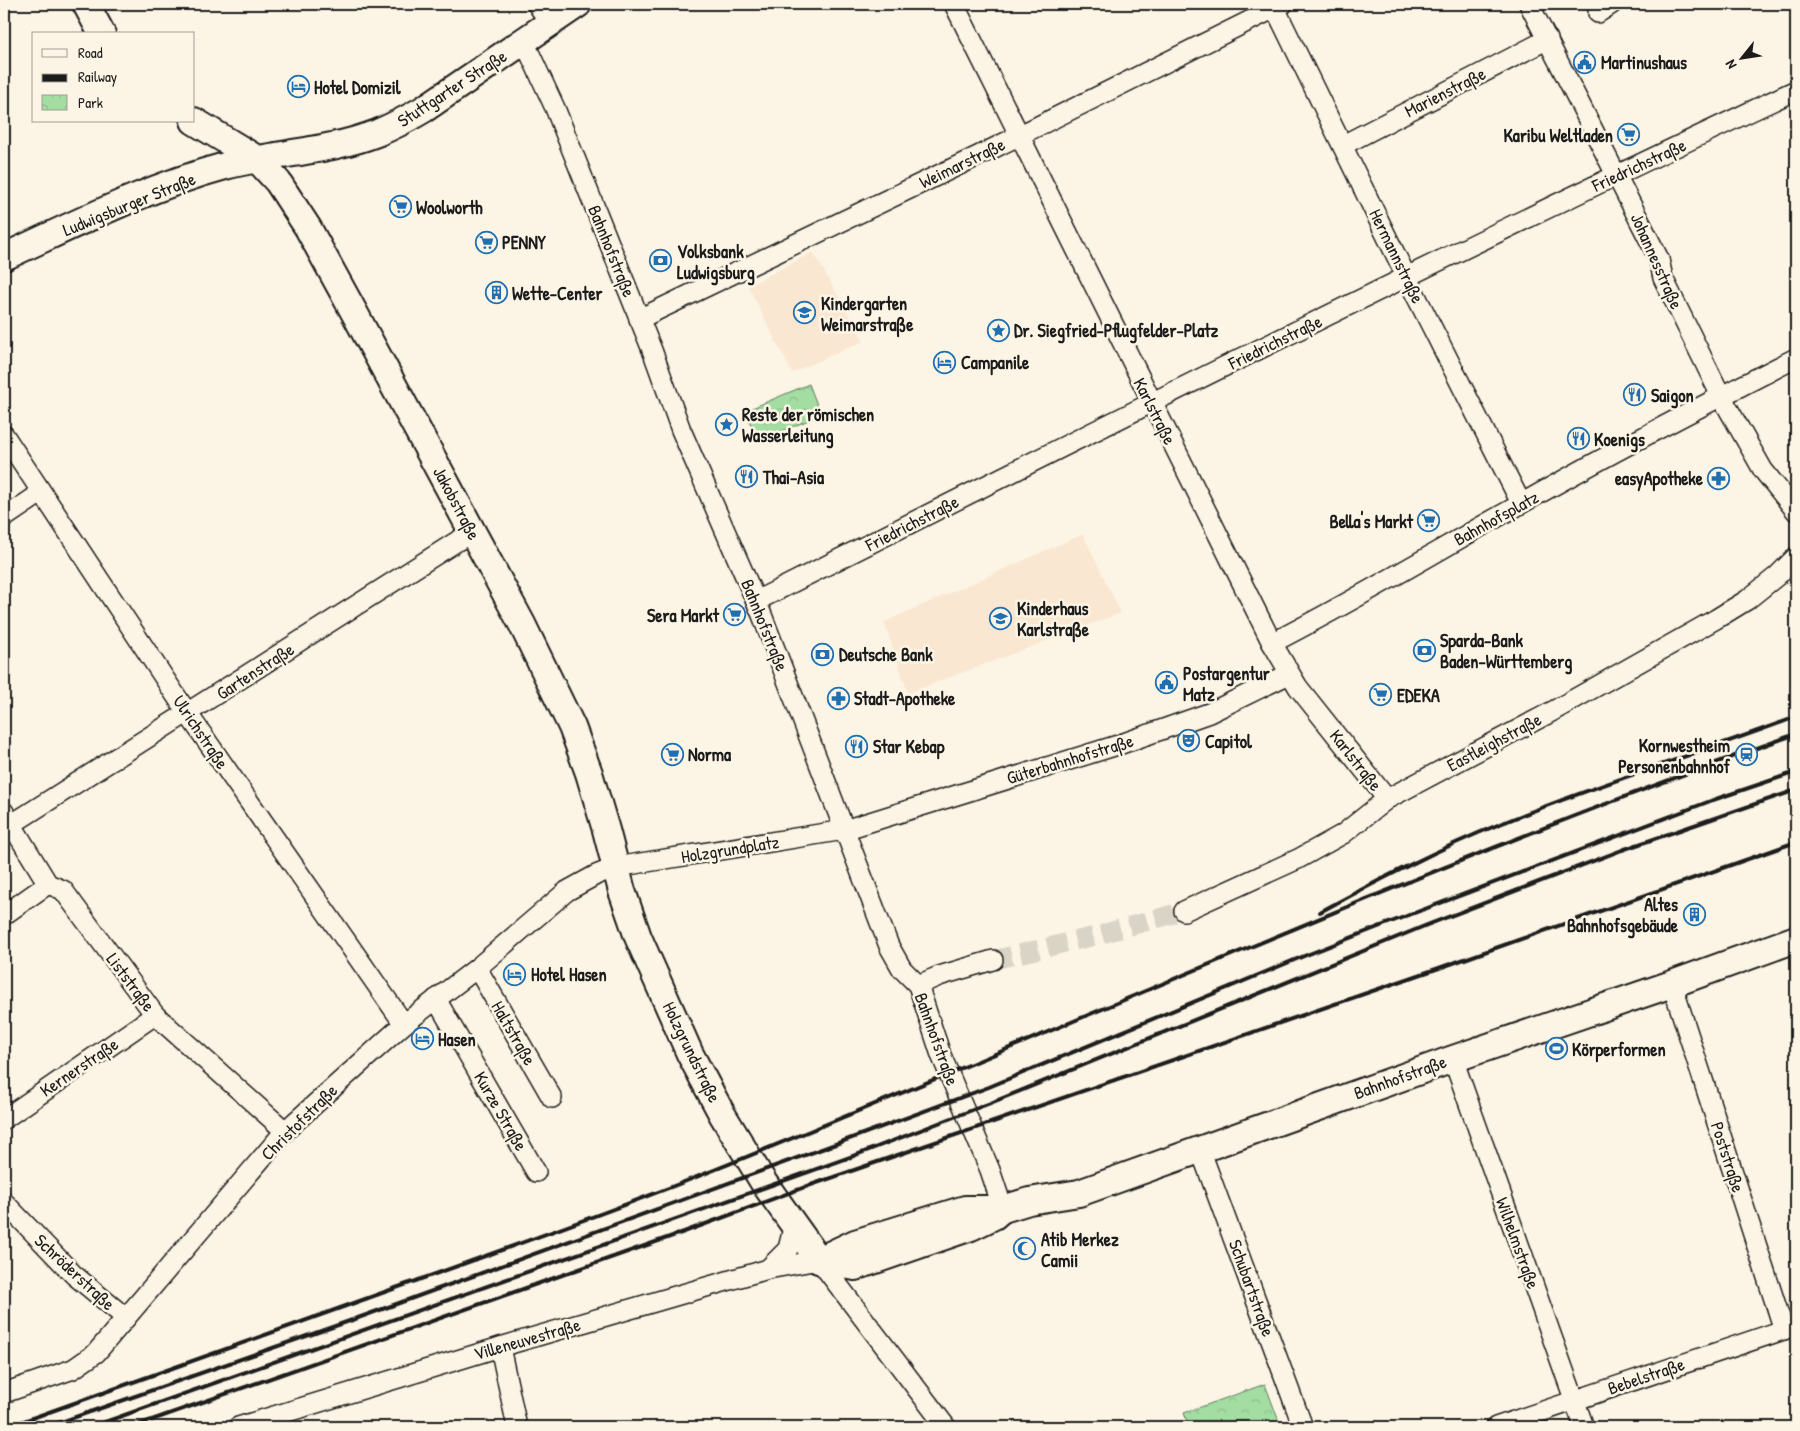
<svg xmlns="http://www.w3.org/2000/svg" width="1800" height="1431" viewBox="0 0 1800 1431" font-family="'Patrick Hand',sans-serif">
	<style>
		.built { fill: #fae7d1 }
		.park { fill: url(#park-crowns); stroke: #607c5f }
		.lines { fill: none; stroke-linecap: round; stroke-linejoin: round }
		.street-tunnel { stroke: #dad4c7; stroke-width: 19; stroke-dasharray: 19 9; stroke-linecap: butt }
		.street-casing { stroke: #1c1c1c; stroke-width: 22 }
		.secondary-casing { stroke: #1c1c1c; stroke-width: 30 }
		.street { stroke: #fcf5e5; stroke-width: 19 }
		.secondary { stroke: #fcf5e5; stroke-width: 26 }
		.rail { stroke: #1c1c1c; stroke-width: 4 }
		.labels { text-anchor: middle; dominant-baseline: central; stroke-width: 5; stroke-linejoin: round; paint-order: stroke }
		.poi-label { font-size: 18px; font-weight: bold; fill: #1c1c1c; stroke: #fcf5e5; text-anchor: start }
		.street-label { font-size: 18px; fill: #1c1c1c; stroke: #fcf5e5 }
	</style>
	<defs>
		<pattern id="park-crowns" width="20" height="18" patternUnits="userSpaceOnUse" patternTransform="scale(1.25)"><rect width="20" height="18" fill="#a4dda2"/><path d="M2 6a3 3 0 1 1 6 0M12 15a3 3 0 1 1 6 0" fill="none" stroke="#8dbd8b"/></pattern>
	</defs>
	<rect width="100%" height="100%" fill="#fcf5e5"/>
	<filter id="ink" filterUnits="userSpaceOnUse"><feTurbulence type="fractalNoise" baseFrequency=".02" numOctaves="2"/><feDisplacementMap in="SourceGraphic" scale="10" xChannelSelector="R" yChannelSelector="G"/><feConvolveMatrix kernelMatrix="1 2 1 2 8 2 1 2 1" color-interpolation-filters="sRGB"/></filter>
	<g filter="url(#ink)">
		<g class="built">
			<path d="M 813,252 L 864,341 L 792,373 L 748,286 Z"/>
			<path d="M 1083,534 L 1121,613 L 908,693 L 884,622 Z"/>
		</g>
		<g class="park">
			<path d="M 809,384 L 821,415 L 758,441 L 745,411 Z"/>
			<path d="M 1265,1384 L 1281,1427 L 1189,1427 L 1184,1413 Z"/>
		</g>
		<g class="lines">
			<path class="street-tunnel" d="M 993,960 L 1095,936 L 1184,911"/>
			<defs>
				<g id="street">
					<path d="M 537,4 L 550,23"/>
					<path d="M 954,4 L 1272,643 L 1298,687 L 1387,799"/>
					<path d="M 1529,4 L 1659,259 L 1663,278 L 1721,396 L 1763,470 L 1796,511"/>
					<path d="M 1275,8 L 1407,278 L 1521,503"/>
					<path d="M 1598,13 L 1612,4"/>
					<path d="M 524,41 L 555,108 L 652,350 L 681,430 L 762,615 L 889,946 L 902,969 L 918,985 L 941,1055 L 990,1170 L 1003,1209"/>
					<path d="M 1343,145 L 1548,39"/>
					<path d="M 639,319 L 980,155 L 1283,4"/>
					<path d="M 4,435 L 188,714 L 404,1024"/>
					<path d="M 4,518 L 41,493"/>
					<path d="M 756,601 C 1101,427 1447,254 1796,90"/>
					<path d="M 1272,643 C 1356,600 1437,551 1519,505 C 1610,453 1703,405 1796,358"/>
					<path d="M 4,812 L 48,884 L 63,890 L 155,1015 L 285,1131"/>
					<path d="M 12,824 L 459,540 L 472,533"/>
					<path d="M 1184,911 L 1298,859 L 1343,834 L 1387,799 L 1553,711 L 1716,619 L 1747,600 L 1777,576 L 1796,557"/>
					<path d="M 4,915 L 48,884"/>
					<path d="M 477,968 L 552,1098"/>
					<path d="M 1672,984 L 1784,1330"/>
					<path d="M 918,985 L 939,976 L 993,960"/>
					<path d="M 436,999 L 536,1172"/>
					<path d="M 1453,1059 L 1584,1427"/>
					<path d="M 4,1119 L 155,1015"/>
					<path d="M 1200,1149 L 1303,1427"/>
					<path d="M 4,1202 L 74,1275 L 126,1318"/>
					<path d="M 768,1269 L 788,1249 L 794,1224"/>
					<path d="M 500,1347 L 517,1427"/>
					<path d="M 4,1393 L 73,1369 L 96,1353 L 285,1131 L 404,1024 L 477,968 L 567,891 L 596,875 L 616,867 L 844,830 L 1121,744 L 1209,713 L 1289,674"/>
					<path d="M 238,1427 L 500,1347 L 744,1276 L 768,1269 L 819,1260 L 946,1427"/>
					<path d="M 1496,1427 L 1795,1326"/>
				</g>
				<g id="secondary">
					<path d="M 86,4 L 102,34"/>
					<path d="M 194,121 L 257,159 L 278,182 L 308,228 L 354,312 L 522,624 L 572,727 L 589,773 L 606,830 L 622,891 L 638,937 L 690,1054 L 722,1114 L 764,1183 L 819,1260"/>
					<path d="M 4,257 C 76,224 148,187 225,166 C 275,153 328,152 377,133 C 394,126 409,118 424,109 L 578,4"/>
					<path d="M 819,1260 L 855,1243 L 965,1209 L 1003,1209 L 1029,1201 L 1079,1193 L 1453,1059 L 1672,984 L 1796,939"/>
					<path d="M 819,1260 L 855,1267 L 971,1227 L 994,1216 L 1001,1210"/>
				</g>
			</defs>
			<use href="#street" class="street-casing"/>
			<use href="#secondary" class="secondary-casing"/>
			<use href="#street" class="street"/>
			<use href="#secondary" class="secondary"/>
			<g class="rail">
				<path d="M 1320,912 C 1379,880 1438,849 1500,824 C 1597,784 1698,754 1796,717"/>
				<path d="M 7,1427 C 140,1380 274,1332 407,1284 C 510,1247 613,1211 714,1170 C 1075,1025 1429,863 1796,734"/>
				<path d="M 47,1427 L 358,1318 L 841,1142 L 989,1087 L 1304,956 L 1409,915 L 1713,800 L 1796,772"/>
				<path d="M 91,1427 L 856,1155 L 993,1102 L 1427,925 L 1622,850 L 1796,790"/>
				<path d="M 132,1427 L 684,1232 L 805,1187 L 1442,967 L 1796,842"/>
			</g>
		</g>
	</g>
	<defs>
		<symbol id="civic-ring" viewBox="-11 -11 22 22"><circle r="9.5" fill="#fcf5e5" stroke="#1f6fb2" stroke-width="1.5"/><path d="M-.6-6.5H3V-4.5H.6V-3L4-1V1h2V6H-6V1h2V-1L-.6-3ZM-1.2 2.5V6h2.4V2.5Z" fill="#1f6fb2"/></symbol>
		<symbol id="hotel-ring" viewBox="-11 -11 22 22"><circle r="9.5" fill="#fcf5e5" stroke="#1f6fb2" stroke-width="1.5"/><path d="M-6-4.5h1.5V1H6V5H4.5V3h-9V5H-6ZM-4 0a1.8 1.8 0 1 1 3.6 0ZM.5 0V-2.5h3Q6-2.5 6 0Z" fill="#1f6fb2"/></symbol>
		<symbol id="supermarket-ring" viewBox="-11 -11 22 22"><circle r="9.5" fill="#fcf5e5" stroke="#1f6fb2" stroke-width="1.5"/><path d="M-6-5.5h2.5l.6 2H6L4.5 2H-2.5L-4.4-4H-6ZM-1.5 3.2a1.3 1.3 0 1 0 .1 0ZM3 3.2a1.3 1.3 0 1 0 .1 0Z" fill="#1f6fb2"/></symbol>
		<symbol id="bank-ring" viewBox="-11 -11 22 22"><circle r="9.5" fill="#fcf5e5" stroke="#1f6fb2" stroke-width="1.5"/><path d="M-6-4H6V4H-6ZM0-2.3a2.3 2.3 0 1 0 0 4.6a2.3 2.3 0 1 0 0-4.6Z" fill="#1f6fb2"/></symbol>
		<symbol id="building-ring" viewBox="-11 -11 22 22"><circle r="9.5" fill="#fcf5e5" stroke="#1f6fb2" stroke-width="1.5"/><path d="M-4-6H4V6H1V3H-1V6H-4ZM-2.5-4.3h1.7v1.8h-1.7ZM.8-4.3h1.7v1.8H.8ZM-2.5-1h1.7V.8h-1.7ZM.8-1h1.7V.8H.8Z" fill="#1f6fb2"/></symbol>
		<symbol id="school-ring" viewBox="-11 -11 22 22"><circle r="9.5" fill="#fcf5e5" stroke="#1f6fb2" stroke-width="1.5"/><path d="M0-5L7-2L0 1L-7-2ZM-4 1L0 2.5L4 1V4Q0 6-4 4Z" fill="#1f6fb2"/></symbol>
		<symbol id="sight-ring" viewBox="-11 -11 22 22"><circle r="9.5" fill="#fcf5e5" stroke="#1f6fb2" stroke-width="1.5"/><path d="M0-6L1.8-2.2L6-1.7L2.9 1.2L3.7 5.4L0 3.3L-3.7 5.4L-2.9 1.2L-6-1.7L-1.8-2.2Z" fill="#1f6fb2"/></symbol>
		<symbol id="restaurant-ring" viewBox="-11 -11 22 22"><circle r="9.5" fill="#fcf5e5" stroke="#1f6fb2" stroke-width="1.5"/><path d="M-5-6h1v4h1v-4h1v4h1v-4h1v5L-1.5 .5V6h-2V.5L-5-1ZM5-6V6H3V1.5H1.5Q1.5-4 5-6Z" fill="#1f6fb2"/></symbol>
		<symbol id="pharmacy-ring" viewBox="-11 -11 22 22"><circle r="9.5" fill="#fcf5e5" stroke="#1f6fb2" stroke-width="1.5"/><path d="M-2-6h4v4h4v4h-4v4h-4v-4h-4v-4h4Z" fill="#1f6fb2"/></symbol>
		<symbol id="theatre-ring" viewBox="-11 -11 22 22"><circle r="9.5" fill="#fcf5e5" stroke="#1f6fb2" stroke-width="1.5"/><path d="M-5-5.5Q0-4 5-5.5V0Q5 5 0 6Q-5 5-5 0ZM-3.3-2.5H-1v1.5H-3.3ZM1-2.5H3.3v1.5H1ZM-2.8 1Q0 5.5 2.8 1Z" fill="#1f6fb2"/></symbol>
		<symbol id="station-ring" viewBox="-11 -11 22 22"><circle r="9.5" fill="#fcf5e5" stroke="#1f6fb2" stroke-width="1.5"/><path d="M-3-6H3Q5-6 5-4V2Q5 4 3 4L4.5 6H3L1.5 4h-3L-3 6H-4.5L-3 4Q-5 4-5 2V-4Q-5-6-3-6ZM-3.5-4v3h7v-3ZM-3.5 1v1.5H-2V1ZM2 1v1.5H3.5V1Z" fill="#1f6fb2"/></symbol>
		<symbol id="stadium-ring" viewBox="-11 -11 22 22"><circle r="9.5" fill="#fcf5e5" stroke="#1f6fb2" stroke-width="1.5"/><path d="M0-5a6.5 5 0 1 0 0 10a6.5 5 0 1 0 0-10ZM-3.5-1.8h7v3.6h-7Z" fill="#1f6fb2"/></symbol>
		<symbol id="mosque-ring" viewBox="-11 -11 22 22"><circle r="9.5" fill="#fcf5e5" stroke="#1f6fb2" stroke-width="1.5"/><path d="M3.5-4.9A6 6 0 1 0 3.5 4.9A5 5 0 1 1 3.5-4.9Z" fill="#1f6fb2"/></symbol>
	</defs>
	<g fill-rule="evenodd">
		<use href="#civic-ring" x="1572" y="50" width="25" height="25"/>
		<use href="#hotel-ring" x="286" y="74" width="25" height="25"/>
		<use href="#supermarket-ring" x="1616" y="122" width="25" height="25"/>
		<use href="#supermarket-ring" x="388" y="194" width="25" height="25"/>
		<use href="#supermarket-ring" x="474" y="230" width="25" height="25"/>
		<use href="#bank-ring" x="648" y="248" width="25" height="25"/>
		<use href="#building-ring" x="484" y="280" width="25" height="25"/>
		<use href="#school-ring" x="792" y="300" width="25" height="25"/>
		<use href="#sight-ring" x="986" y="318" width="25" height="25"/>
		<use href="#hotel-ring" x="932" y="350" width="25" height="25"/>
		<use href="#restaurant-ring" x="1622" y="382" width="25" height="25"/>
		<use href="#sight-ring" x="714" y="412" width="25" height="25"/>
		<use href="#restaurant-ring" x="1566" y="426" width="25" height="25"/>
		<use href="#restaurant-ring" x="734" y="464" width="25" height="25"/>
		<use href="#pharmacy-ring" x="1706" y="466" width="25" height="25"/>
		<use href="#supermarket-ring" x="1416" y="508" width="25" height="25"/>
		<use href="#supermarket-ring" x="722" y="602" width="25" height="25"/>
		<use href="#school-ring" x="988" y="606" width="25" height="25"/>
		<use href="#bank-ring" x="1412" y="638" width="25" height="25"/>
		<use href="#bank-ring" x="810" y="642" width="25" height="25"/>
		<use href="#civic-ring" x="1154" y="670" width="25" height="25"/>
		<use href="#supermarket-ring" x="1368" y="682" width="25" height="25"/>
		<use href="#pharmacy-ring" x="826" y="686" width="25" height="25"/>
		<use href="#theatre-ring" x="1176" y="728" width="25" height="25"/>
		<use href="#restaurant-ring" x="844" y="734" width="25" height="25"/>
		<use href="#supermarket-ring" x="660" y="742" width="25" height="25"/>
		<use href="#station-ring" x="1734" y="742" width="25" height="25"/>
		<use href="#building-ring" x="1682" y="902" width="25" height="25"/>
		<use href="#hotel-ring" x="502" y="962" width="25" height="25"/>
		<use href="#hotel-ring" x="410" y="1026" width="25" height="25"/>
		<use href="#stadium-ring" x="1544" y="1036" width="25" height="25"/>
		<use href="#mosque-ring" x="1012" y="1236" width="25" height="25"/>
	</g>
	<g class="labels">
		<g class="poi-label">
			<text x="1601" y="62">Martinushaus</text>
			<text x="314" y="87">Hotel Domizil</text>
			<text x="1613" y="135" text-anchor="end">Karibu Weltladen</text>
			<text x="416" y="207">Woolworth</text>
			<text x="502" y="242">PENNY</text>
			<text x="677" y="251">Volksbank<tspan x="677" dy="21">Ludwigsburg</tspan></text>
			<text x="512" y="293">Wette-Center</text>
			<text x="821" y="303">Kindergarten<tspan x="821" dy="21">Weimarstraße</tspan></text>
			<text x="1014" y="330">Dr. Siegfried-Pflugfelder-Platz</text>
			<text x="961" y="362">Campanile</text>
			<text x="1651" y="395">Saigon</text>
			<text x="742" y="414">Reste der römischen<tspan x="742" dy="21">Wasserleitung</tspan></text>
			<text x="1594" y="439">Koenigs</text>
			<text x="763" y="477">Thai-Asia</text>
			<text x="1703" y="478" text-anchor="end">easyApotheke</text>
			<text x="1413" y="521" text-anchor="end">Bella's Markt</text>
			<text x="1017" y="608">Kinderhaus<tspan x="1017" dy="21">Karlstraße</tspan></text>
			<text x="719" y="615" text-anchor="end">Sera Markt</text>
			<text x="1440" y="640">Sparda-Bank<tspan x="1440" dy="21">Baden-Württemberg</tspan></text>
			<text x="839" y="654">Deutsche Bank</text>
			<text x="1183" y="673">Postargentur<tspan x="1183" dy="21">Matz</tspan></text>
			<text x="1397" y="695">EDEKA</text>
			<text x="854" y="698">Stadt-Apotheke</text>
			<text x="1205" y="741">Capitol</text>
			<text x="1730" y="745" text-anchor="end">Kornwestheim<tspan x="1730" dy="21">Personenbahnhof</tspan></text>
			<text x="873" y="746">Star Kebap</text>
			<text x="688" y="754">Norma</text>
			<text x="1678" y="904" text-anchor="end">Altes<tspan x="1678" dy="21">Bahnhofsgebäude</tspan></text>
			<text x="531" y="974">Hotel Hasen</text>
			<text x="438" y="1039">Hasen</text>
			<text x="1572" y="1049">Körperformen</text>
			<text x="1041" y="1239">Atib Merkez<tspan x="1041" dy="21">Camii</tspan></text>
		</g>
		<g class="street-label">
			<text transform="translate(452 88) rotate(-33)">Stuttgarter Straße</text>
			<text transform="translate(1445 92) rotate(-27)">Marienstraße</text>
			<text transform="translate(962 163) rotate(-26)">Weimarstraße</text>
			<text transform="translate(1639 165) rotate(-25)">Friedrichstraße</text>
			<text transform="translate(129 204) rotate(-22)">Ludwigsburger Straße</text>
			<text transform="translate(612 251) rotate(68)">Bahnhofstraße</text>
			<text transform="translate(1397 256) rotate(64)">Hermannstraße</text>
			<text transform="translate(1657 261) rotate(66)">Johannesstraße</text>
			<text transform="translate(1275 342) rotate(-26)">Friedrichstraße</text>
			<text transform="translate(1155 411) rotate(63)">Karlstraße</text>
			<text transform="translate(457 503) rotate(62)">Jakobstraße</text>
			<text transform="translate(1496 518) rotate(-29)">Bahnhofsplatz</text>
			<text transform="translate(912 523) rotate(-27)">Friedrichstraße</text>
			<text transform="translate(765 625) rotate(68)">Bahnhofstraße</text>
			<text transform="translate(255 671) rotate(-33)">Gartenstraße</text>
			<text transform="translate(201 732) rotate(56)">Ulrichstraße</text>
			<text transform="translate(1494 742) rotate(-28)">Eastleighstraße</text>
			<text transform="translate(1070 759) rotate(-17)">Güterbahnhofstraße</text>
			<text transform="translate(1356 760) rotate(52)">Karlstraße</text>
			<text transform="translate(730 849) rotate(-9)">Holzgrundplatz</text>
			<text transform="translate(131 982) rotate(53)">Liststraße</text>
			<text transform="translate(514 1033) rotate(60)">Haltstraße</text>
			<text transform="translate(937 1039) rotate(70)">Bahnhofstraße</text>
			<text transform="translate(692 1052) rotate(64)">Holzgrundstraße</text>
			<text transform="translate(79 1067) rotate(-34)">Kernerstraße</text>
			<text transform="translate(1400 1077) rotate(-20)">Bahnhofstraße</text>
			<text transform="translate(501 1111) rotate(60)">Kurze Straße</text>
			<text transform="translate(299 1122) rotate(-45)">Christofstraße</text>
			<text transform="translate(1728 1157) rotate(72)">Poststraße</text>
			<text transform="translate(1518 1243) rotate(70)">Wilhelmstraße</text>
			<text transform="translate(75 1272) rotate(43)">Schröderstraße</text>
			<text transform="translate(1252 1288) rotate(70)">Schubartstraße</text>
			<text transform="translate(527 1339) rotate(-16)">Villeneuvestraße</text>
			<text transform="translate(1646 1376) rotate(-19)">Bebelstraße</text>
		</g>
	</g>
	<rect width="1800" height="1431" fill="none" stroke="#fcf5e5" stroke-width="20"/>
	<rect x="10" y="10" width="1780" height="1411" fill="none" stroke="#1c1c1c" stroke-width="2" filter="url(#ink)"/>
	<rect x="32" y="32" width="162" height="90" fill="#fcf5e5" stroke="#a29e95"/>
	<rect x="42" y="49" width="25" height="8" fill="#fcf5e5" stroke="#a29e95"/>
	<text x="78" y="58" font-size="15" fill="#1c1c1c">Road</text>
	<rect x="42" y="74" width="25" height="8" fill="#1c1c1c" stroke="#a29e95"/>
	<text x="78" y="82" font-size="15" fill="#1c1c1c">Railway</text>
	<rect x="42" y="95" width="25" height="15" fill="url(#park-crowns)" stroke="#a29e95"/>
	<text x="78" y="108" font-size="15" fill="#1c1c1c">Park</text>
	<g transform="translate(1742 58) rotate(240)" stroke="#fcf5e5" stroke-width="4" paint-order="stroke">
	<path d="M0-4L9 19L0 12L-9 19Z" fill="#1c1c1c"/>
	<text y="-8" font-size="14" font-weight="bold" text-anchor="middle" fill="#1c1c1c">N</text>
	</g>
</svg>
